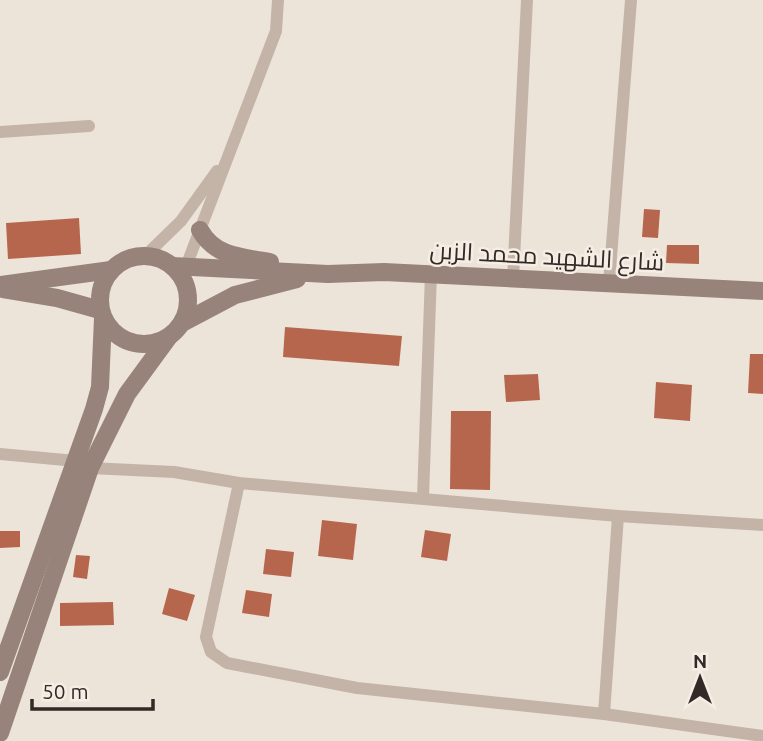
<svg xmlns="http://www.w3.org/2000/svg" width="763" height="741" viewBox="0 0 763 741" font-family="Ubuntu,Cairo,sans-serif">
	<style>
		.building { fill: #b7664e }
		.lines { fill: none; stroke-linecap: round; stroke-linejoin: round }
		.street { stroke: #c4b4a7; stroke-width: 12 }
		.secondary { stroke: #978379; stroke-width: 18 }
		.labels { text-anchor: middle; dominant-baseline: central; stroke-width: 5; stroke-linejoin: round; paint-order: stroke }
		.street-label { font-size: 24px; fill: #312a26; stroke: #f6eee5 }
	</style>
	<rect width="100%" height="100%" fill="#ede4d9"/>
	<g class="building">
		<path d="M 644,209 L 660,210 L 658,238 L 642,237 Z"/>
		<path d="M 79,218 L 81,254 L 8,259 L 6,223 Z"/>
		<path d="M 667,245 L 699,245 L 699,264 L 666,263 Z"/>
		<path d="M 285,327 L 402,336 L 399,366 L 283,357 Z"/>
		<path d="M 750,354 L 763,354 L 763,394 L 748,393 Z"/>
		<path d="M 538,374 L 540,400 L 506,402 L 504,375 Z"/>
		<path d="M 656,382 L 692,385 L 690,421 L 654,418 Z"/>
		<path d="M 451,411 L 491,411 L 490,490 L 450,489 Z"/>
		<path d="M 322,520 L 357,524 L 353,560 L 318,556 Z"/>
		<path d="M 425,530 L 451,534 L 447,561 L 421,557 Z"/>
		<path d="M 0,531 L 20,531 L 20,547 L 0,548 Z"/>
		<path d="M 266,549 L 294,552 L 291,577 L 263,574 Z"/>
		<path d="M 76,555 L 90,556 L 87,579 L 73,577 Z"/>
		<path d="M 169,588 L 195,595 L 187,621 L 162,614 Z"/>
		<path d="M 246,590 L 272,594 L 269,617 L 242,613 Z"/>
		<path d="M 113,602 L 114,625 L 60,626 L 60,603 Z"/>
	</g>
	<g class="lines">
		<g class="street">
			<path d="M 0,132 L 89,126"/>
			<path d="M 145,256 L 181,221 L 217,171"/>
			<path d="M 182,277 L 276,31 L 278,0"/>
			<path d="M 513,279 L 527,0"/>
			<path d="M 609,283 L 631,0"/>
			<path d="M 0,454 L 76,461"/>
			<path d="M 90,468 L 174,472 L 239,483 L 618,516 L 604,714"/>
			<path d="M 239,483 L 206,637 L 211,652 L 227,663 L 357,688 L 604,714 L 763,736"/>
			<path d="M 423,497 L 431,274"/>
			<path d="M 618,516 L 763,525"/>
		</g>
		<g class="secondary">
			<path d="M 200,230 C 215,257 242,257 270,262"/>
			<circle cx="144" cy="300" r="44"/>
			<path d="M 172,266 L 328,274 L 384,272 L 763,291"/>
			<path d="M 0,285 L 111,270"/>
			<path d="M 3,289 L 57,298 L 100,310"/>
			<path d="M 182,323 L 235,295 L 297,279"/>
			<path d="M 0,672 L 94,409 L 100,387 L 103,318"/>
			<path d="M 0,733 L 90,468 L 127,394 L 168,338"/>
		</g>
	</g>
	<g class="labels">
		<g class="street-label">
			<text transform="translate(547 256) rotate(3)">شارع الشهيد محمد الزبن</text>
		</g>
	</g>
	<g transform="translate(700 678)" stroke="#f6eee5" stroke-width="5" paint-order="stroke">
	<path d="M0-5L12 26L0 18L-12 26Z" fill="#312a26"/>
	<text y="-10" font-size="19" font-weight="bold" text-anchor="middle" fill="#312a26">N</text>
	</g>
	<path d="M32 699v10h121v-10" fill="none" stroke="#312a26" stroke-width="3.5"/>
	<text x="42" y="699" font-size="21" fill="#312a26" stroke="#f6eee5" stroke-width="5" paint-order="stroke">50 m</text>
</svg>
